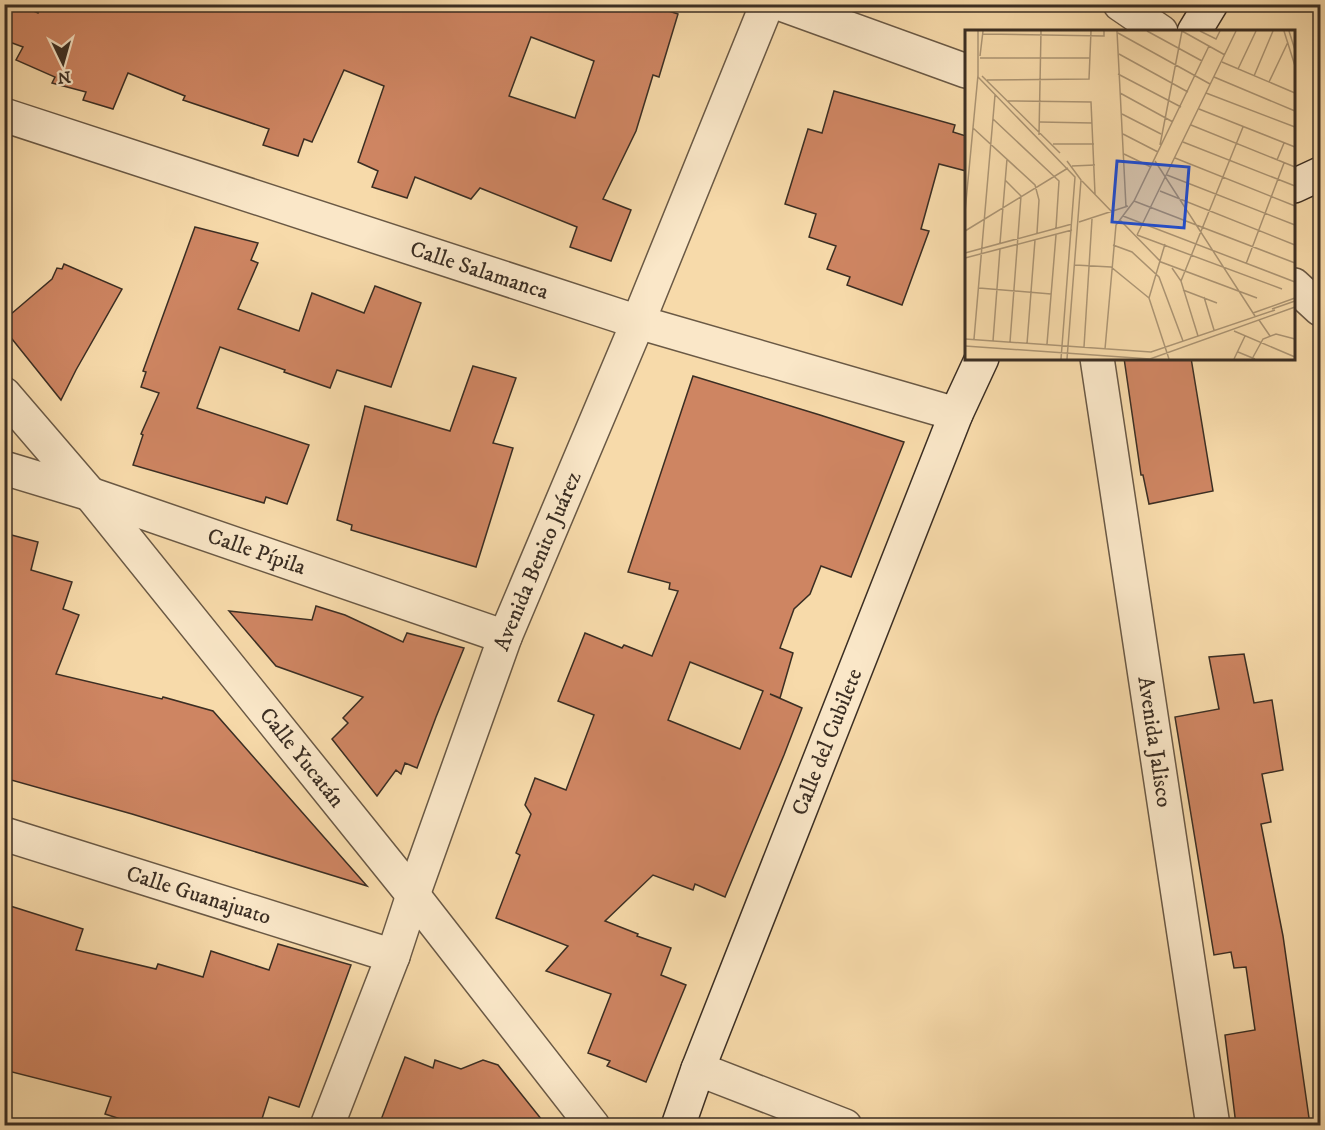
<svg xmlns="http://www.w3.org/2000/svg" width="1325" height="1130" viewBox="0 0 1325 1130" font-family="'IM FELL DW Pica',serif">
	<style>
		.building { fill: #ce8562; stroke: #3b2e23; stroke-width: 1.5; fill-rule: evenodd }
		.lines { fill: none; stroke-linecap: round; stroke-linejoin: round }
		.street-casing { stroke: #6a5945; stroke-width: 36 }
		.secondary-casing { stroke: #3b2e23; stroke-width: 36 }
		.street { stroke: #fae7c8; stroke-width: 33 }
		.secondary { stroke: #fae7c8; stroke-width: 33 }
		.labels { text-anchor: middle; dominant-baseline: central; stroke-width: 4.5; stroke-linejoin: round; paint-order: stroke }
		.street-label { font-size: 22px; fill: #3b2e23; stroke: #fae7c8 }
		.inset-road { fill: none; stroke: #ac9574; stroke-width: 1.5 }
		.view { fill: #1d4ed8; fill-opacity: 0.15; stroke: #1d4ed8; stroke-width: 3 }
		.inset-edge { fill: none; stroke: #3b2e23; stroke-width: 3 }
	</style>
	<rect width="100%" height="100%" fill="#f7daaa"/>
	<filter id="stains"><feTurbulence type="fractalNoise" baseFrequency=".00333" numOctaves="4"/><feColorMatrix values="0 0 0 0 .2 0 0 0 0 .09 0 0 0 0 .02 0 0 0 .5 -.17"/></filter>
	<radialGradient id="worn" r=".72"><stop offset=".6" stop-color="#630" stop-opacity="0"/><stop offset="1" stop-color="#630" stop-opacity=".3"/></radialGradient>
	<g class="building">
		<path d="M 4,4 L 18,4 L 38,13 L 42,4 L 647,4 L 678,14 L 659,77 L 653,75 L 636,131 L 603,199 L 631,210 L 611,261 L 570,247 L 577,227 L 480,188 L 471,199 L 415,177 L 407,198 L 372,187 L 378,171 L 358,162 L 384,86 L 344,70 L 312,142 L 304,139 L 298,156 L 263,145 L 269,129 L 183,100 L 185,96 L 128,73 L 113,109 L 83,100 L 86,92 L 52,83 L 55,77 L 16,60 L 23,47 L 4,40 ZM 531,37 L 594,61 L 575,118 L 509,96 Z"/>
		<path d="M 834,91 L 955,125 L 953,132 L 966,136 L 966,171 L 939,164 L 921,229 L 929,231 L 902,305 L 847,285 L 850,277 L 827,269 L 836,246 L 809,237 L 816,214 L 785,204 L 808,129 L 822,133 Z"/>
		<path d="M 195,227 L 258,243 L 251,260 L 258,263 L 238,309 L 299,331 L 312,293 L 364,313 L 375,286 L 421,303 L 391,387 L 337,370 L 330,388 L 284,372 L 285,370 L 220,347 L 197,408 L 309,445 L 287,504 L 266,497 L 264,503 L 133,465 L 143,435 L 141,434 L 159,393 L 141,387 L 146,372 L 143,371 Z"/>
		<path d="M 64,264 L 122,289 L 76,370 L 61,400 L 4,329 L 4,320 L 52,279 L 57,268 L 62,269 Z"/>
		<path d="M 1124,358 L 1191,358 L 1213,491 L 1149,504 L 1143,475 L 1141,475 Z"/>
		<path d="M 473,366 L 516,378 L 493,443 L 513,448 L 476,567 L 351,530 L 352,525 L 337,520 L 365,406 L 450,431 Z"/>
		<path d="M 693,376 L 820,415 L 904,442 L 851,577 L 821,566 L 810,594 L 794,609 L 780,648 L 793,653 L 780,698 L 770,694 L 802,708 L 784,755 L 725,897 L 695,884 L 693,890 L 653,875 L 605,921 L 638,934 L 637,936 L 671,948 L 661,975 L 686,985 L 646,1082 L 607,1066 L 610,1061 L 588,1053 L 611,994 L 546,971 L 568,946 L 496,918 L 520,855 L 516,853 L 531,814 L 525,805 L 535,778 L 566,790 L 594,715 L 558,701 L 585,633 L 622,648 L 624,645 L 652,656 L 678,591 L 669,589 L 670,583 L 628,572 ZM 690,662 L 763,691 L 740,749 L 668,720 Z"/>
		<path d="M 4,533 L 38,542 L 31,570 L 72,582 L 63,609 L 79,615 L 56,674 L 162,699 L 163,697 L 213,711 L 367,886 L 132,814 L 4,778 Z"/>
		<path d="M 316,606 L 345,615 L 403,642 L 407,633 L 464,648 L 436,717 L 417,768 L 405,763 L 401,774 L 396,770 L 377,796 L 332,739 L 348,723 L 343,718 L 363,697 L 276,666 L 229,611 L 312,620 Z"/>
		<path d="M 1244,654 L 1254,703 L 1272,700 L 1283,770 L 1262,774 L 1271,822 L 1261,824 L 1283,936 L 1310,1125 L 1236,1125 L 1225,1035 L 1255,1030 L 1246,967 L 1234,968 L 1231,952 L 1214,955 L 1175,717 L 1219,709 L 1209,657 Z"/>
		<path d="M 4,904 L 83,929 L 76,950 L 156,969 L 158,964 L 203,977 L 211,951 L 269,970 L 278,944 L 351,965 L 299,1107 L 269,1097 L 260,1125 L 139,1125 L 105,1114 L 111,1097 L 4,1070 Z"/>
		<path d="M 405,1057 L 433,1068 L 435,1060 L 461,1069 L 483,1060 L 498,1065 L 546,1125 L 379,1125 Z"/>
	</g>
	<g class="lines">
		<defs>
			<g id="street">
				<path d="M 781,4 L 966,71"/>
				<path d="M 1120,4 L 1161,32"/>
				<path id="s1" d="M 4,115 L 638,322 L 956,414"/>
				<path d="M 1294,285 L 1320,309"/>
				<path id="s2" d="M 1097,358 L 1213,1126"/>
				<path id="s3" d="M 4,394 L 90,494 L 413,895 L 593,1126"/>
				<path id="s4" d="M 4,468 L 90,494 L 505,637"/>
				<path id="s5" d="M 4,834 L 393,956"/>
				<path d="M 698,1069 L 845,1126"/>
				<path id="s6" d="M 327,1126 L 393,956 L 413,895 L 505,637 L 638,322 L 767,4"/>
			</g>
			<g id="secondary">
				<path d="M 1194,32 L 1211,4"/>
				<path d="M 1294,186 L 1320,174"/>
				<path id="s7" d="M 678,1126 L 698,1069 L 956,414 L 982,358"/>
			</g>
		</defs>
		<use href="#street" class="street-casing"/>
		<use href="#secondary" class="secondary-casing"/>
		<use href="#street" class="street"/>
		<use href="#secondary" class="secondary"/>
	</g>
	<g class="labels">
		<g class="street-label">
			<text stroke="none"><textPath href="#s1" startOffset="500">Calle Salamanca</textPath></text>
			<text stroke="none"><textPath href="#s4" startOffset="266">Calle Pípila</textPath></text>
			<text stroke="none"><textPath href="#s6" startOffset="603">Avenida Benito Juárez</textPath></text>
			<text stroke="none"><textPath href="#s7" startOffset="412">Calle del Cubilete</textPath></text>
			<text stroke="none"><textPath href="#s2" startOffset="388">Avenida Jalisco</textPath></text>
			<text stroke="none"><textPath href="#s3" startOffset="470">Calle Yucatán</textPath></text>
			<text stroke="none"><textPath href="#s5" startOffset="204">Calle Guanajuato</textPath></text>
		</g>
	</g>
	<g transform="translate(965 30)">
		<rect width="330" height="330" fill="#f7daaa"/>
		<path class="inset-road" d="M 13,1 L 13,47 L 110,147 L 96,329M 152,1 L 161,177M 182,1 L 237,31M 217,1 L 260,25M 235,1 L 251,9 L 255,1M 319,1 L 330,36M 324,1 L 330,20M 153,3 L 245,54M 18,4 L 139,6 L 139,1M 154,24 L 223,62M 15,26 L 18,1M 15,28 L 125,28M 257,32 L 330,63M 273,39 L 291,1M 153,44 L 216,77M 17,46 L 95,123M 289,46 L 308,1M 249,47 L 330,81M 22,50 L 124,49 L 126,1M 304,52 L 323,12M 155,63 L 208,92M 241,63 L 330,97M 43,71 L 126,72 L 130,164M 234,79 L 330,117M 157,84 L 196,104M 28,89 L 94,151 L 91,198M 75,92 L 127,93M 226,95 L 330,137M 8,98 L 70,155 L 74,170 L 72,203M 158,104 L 193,122M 74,105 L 76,1M 218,112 L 330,156M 88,114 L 129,114M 195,115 L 217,1M 159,124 L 186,137M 210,128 L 330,176M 312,130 L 319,113M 190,131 L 290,286M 107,136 L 130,135M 202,145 L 330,195M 40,150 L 56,166 L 45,312M 117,151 L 148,183M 195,161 L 330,215M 169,171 L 330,233M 0,182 L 13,45M 158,186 L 330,252M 155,190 L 196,232 L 292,268M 114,192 L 163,176M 0,201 L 103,138M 172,205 L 271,1M 172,205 L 317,259M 35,213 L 42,129M 200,214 L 184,268 L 204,329M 148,215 L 167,222 L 194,247 L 218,311M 0,223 L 107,194M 0,228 L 107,200M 281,234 L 319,133M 110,235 L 146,237 L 184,268M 207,238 L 216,251 L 233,306M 216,251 L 278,97M 14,258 L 86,264M 218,260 L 252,273M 239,267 L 249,300M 307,279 L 330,271M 288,283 L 330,268M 294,290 L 305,306M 269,301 L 330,327M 0,309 L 186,322 L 310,280M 9,309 L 30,65M 28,311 L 35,219M 62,314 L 70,210M 82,314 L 91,205M 0,316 L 185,329 L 330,277M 119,317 L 127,189M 140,319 L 151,195 L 169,171 L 244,16M 273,322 L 290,329M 102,329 L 116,150 L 102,131M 269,329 L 280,306M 287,329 L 298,309 L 311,304 L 330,309"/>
		<path class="view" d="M 152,131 L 224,137 L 219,198 L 147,192 Z"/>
		<rect width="330" height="330" class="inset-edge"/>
	</g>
	<rect width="1325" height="1130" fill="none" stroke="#f7daaa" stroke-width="24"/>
	<rect x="6" y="6" width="1313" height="1118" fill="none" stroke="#3b2e23" stroke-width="3"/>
	<rect x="12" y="12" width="1301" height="1106" fill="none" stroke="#3b2e23" stroke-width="1.5"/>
	<g transform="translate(63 63) rotate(175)" stroke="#fae7c8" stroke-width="4.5" paint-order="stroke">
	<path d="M0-4.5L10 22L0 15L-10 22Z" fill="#3b2e23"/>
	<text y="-9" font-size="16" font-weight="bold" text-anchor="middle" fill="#3b2e23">N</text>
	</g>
	<rect width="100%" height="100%" filter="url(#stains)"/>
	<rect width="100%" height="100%" fill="url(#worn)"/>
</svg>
